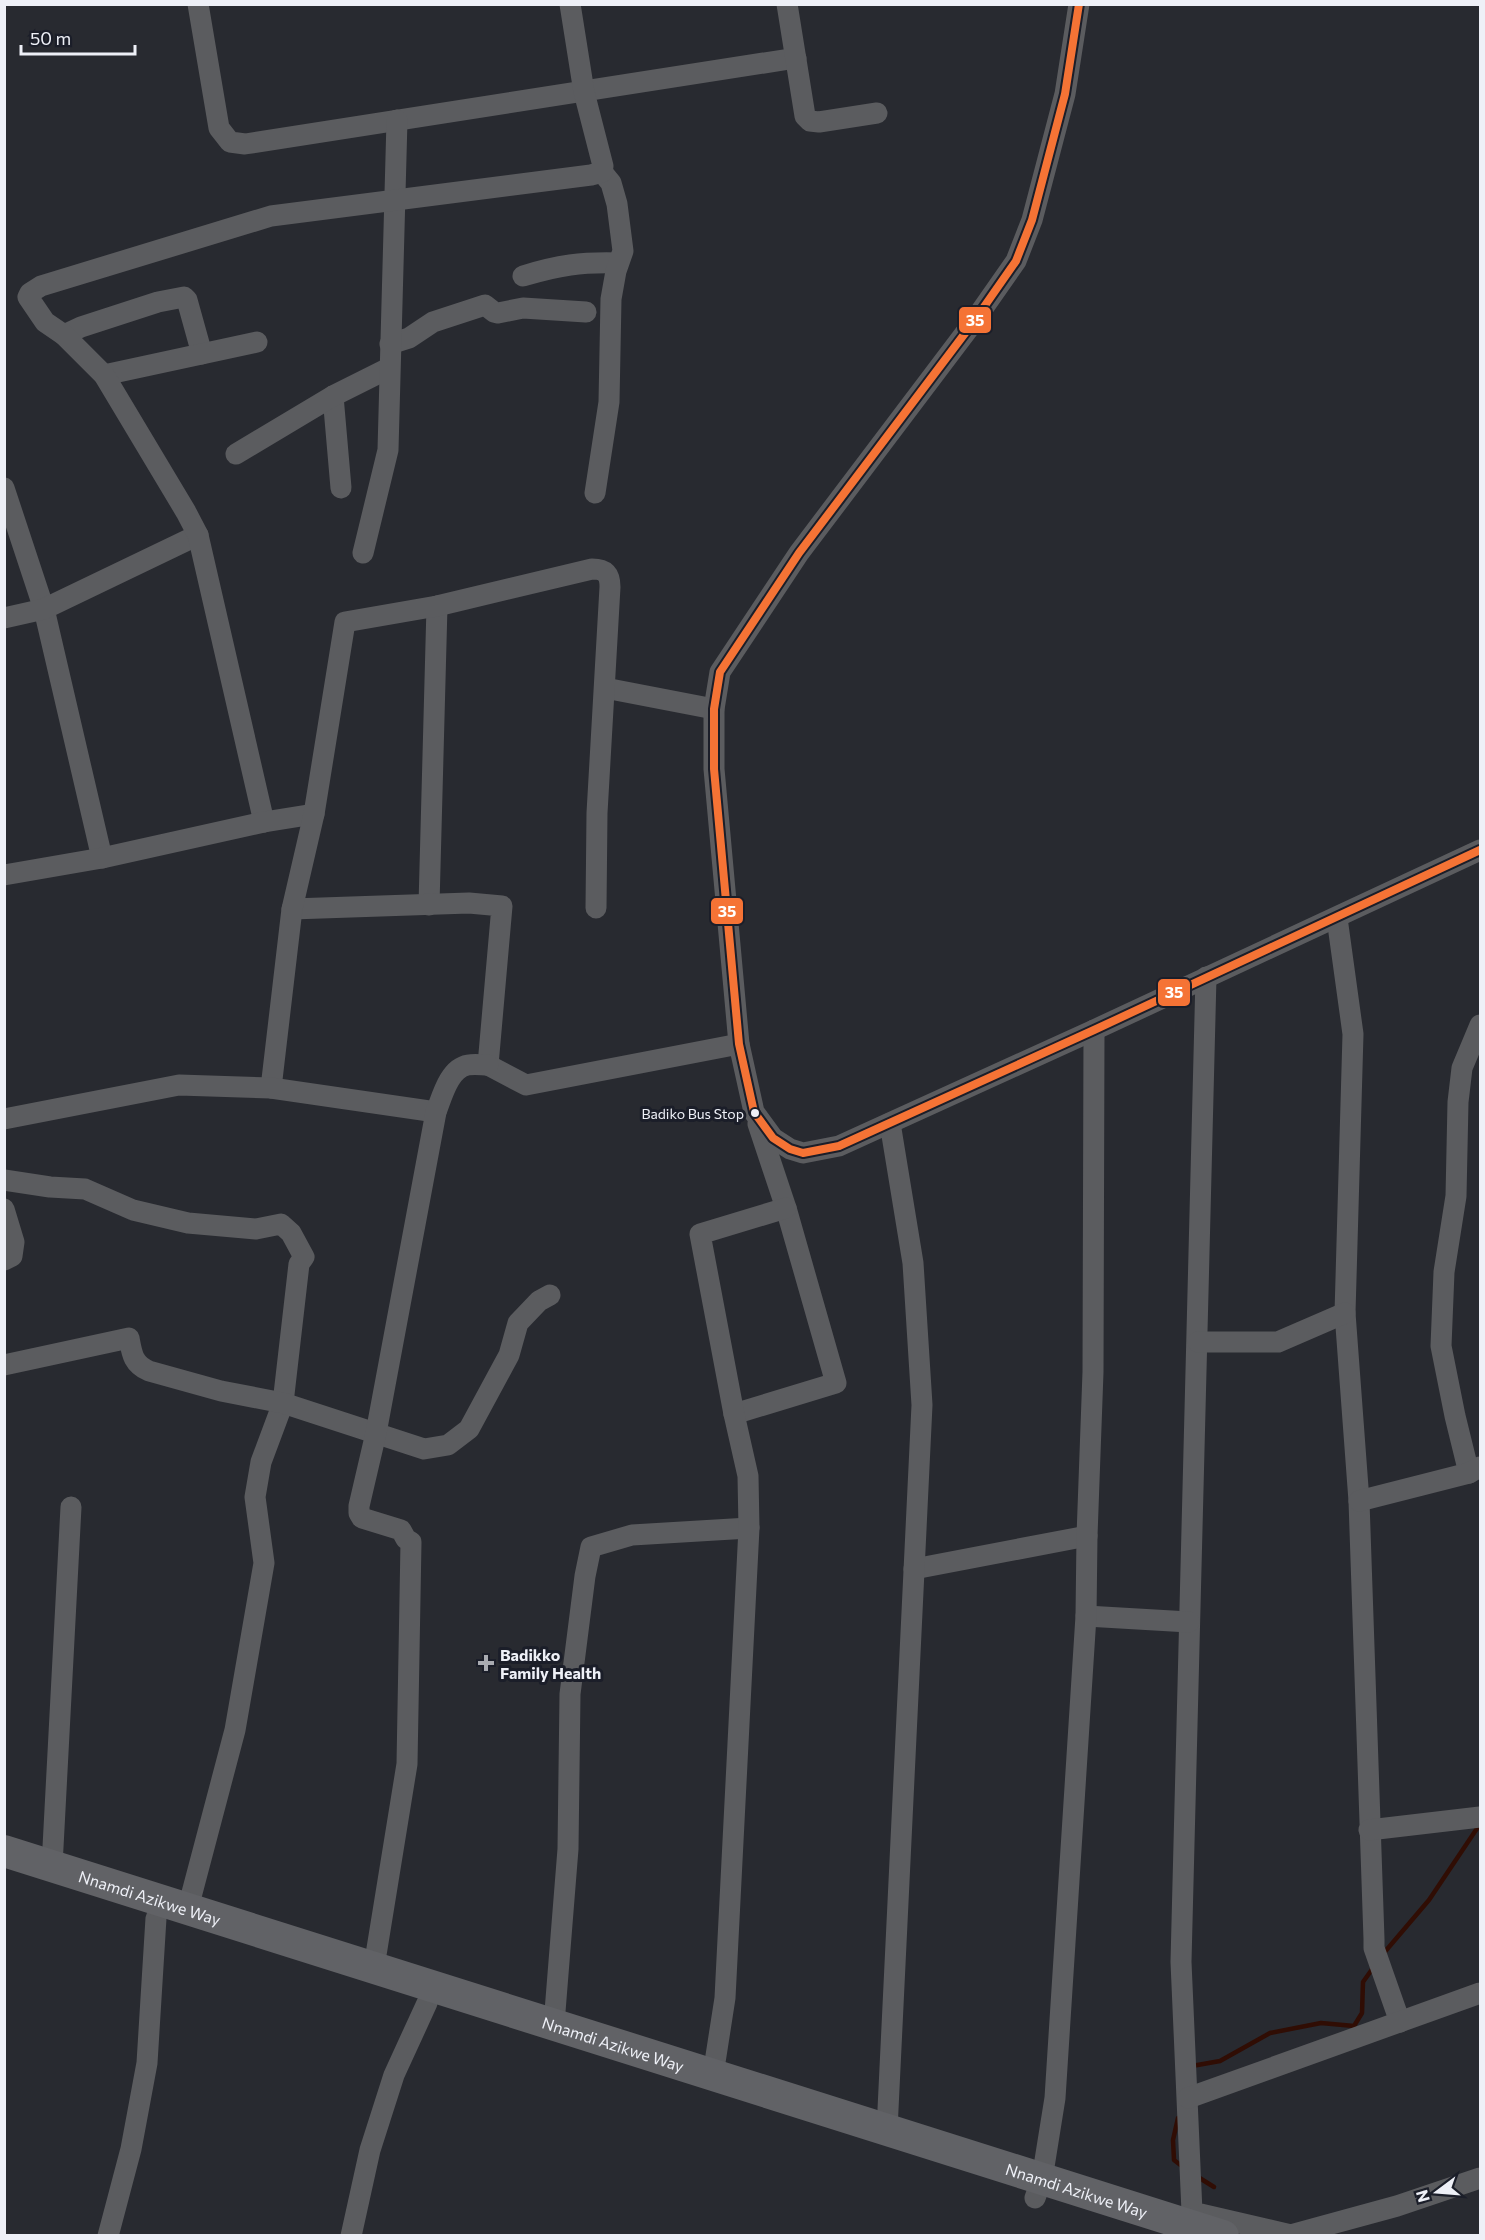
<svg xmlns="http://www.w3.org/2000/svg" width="1485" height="2240" viewBox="0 0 1485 2240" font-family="Commissioner,sans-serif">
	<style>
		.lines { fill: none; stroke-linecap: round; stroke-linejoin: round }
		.stream { stroke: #300d04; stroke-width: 4.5 }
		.minor { stroke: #5b5c5f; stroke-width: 21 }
		.highway { stroke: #616266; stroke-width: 32 }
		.bus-1-casing { stroke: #1b1e29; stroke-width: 12 }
		.bus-1 { stroke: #f57335; stroke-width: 8 }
		.bus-dot { fill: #eef0f7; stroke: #1b1e29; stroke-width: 2 }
		.poi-dot { fill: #a9abb1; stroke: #1b1e29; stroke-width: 2 }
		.labels { text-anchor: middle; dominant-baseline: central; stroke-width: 6; stroke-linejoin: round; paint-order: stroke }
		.bus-label { font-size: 14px; fill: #eef0f7; stroke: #1b1e29; text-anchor: end }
		.poi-label { font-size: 16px; font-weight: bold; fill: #eef0f7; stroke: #1b1e29; text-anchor: start }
		.street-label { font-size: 16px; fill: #eef0f7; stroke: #1b1e29 }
		.line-badge { stroke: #1b1e29; stroke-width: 2 }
		.badge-label { font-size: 16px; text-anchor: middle; font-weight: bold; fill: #fff }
	</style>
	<rect width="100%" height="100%" fill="#282a30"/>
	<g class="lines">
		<g class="stream">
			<path d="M 1383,1954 L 1429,1900 L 1480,1824"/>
			<path d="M 1192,2066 L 1220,2061 L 1270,2033 L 1321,2023 L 1354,2026 L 1362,2013 L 1363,1982 L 1373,1968"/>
			<path d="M 1178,2118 L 1173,2140 L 1174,2160 L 1183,2167"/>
			<path d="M 1198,2177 L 1214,2187"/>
		</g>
		<g class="minor">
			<path d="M 198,4 L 219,128 L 230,142 L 245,144 L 796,58"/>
			<path d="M 787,4 L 805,116 L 810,121 L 819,122 L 877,113"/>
			<path d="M 1079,4 L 1065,94 L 1032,220 L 1016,261 L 972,324 L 799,553 L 720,672 L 714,709 L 714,769 L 739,1044 L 754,1112 L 773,1138 L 790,1149 L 803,1153 L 839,1146 L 1094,1030 L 1480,850"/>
			<path d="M 523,276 C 559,265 581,262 618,263"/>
			<path d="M 64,335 L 81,327 L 158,302 L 184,297 L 187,300 L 202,354"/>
			<path d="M 390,344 L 409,338 L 433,322 L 485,305 L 494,312 L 498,313 L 523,308 L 586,312"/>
			<path d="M 104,375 L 257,342"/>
			<path d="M 333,396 L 341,488"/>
			<path d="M 236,454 L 333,396 L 389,368"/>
			<path d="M 4,488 L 44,609 L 102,858"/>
			<path d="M 595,493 L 609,402 L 611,299 L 616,271 L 623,251 L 617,204 L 611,183 L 602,172"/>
			<path d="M 363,553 L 388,450 L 397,120"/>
			<path d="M 4,618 L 44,609 L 198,535"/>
			<path d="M 605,688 L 714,709"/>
			<path d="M 264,822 L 198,535 L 186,512 L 104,375 L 64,335 L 45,322 L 28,297 L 30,293 L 41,286 L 271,216 L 591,175 L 602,172 L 603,166 L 584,92 L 570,4"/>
			<path d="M 4,875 L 102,858 L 264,822 L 314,814"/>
			<path d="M 429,905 L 437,606"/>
			<path d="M 292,909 L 469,903 L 502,906 L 488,1065 L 526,1085 L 739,1044"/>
			<path d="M 1337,918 L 1353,1034 L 1345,1313 L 1359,1501 L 1374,1939 L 1374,1948 L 1400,2022"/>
			<path d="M 1206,977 L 1181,1962 L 1192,2212 L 1291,2235 L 1397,2206 L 1480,2178"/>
			<path d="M 271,1088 L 292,909 L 314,814 L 345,622 L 437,606 L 592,569 C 605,569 610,574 610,587 L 597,813 L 596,908"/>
			<path d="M 4,1119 L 179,1085 L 271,1088 L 436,1112"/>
			<path d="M 4,1180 L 50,1187 L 85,1189 L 133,1210 L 188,1223 L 256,1229 L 281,1224 L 291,1233 L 304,1257 L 299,1264 L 283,1403 L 261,1462 L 255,1497 L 264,1563 L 235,1730 L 188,1908"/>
			<path d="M 4,1209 L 14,1242 L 12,1256 L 4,1260"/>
			<path d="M 1198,1342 L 1278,1342 L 1345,1313"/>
			<path d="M 4,1365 L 129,1338 C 132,1354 133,1364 149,1371 L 221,1391 L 283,1403 L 424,1449 L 448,1445 L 469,1429 L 509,1355 L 518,1323 L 539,1301 L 550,1295"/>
			<path d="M 734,1414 L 836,1383 L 786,1208 L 758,1124"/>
			<path d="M 1469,1473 L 1455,1416 L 1441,1346 L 1444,1272 L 1456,1196 L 1458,1102 L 1462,1068 L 1480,1025"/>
			<path d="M 1359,1501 L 1469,1473 L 1480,1467"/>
			<path d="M 914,1569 L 1087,1536"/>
			<path d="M 1086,1616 L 1189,1622"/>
			<path d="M 1369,1830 L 1480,1817"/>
			<path d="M 52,1866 L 71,1507"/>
			<path d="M 374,1967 L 407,1764 L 411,1542 L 406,1539 L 401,1530 L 362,1518 L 359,1513 L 359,1506 L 376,1433 L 436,1112 C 442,1097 449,1068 468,1065 C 475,1064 482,1065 488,1065"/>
			<path d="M 554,2024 L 568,1849 L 570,1694 L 585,1576 L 591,1547 L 632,1535 L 749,1528"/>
			<path d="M 713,2075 L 725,1998 L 749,1528 L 748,1476 L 734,1414 L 700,1234 L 786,1208"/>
			<path d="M 1188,2098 L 1480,1993"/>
			<path d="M 887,2130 L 922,1405 L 913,1263 L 890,1123"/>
			<path d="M 1035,2198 L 1042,2179 L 1055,2098 L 1086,1616 L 1087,1536 L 1093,1372 L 1094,1030"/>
			<path d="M 108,2236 L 131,2149 L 147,2063 L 156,1918"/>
			<path d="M 351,2236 L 370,2150 L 394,2075 L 427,2003"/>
		</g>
		<path class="highway" id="s1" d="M 4,1851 L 1223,2236"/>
		<defs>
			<path id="bus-1" d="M 1079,4 L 1065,94 L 1032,220 L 1016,261 L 972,324 L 799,553 L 720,672 L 714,709 L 714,769 L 739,1044 L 754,1112 L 773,1138 L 790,1149 L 803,1153 L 839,1146 L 1094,1030 L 1480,850"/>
		</defs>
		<use href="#bus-1" class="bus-1-casing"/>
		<use href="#bus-1" class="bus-1"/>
	</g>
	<circle class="bus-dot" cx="755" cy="1113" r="5"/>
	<path class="poi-dot" d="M483 1654h6v6h6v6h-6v6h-6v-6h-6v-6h6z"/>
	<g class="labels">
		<g class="bus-label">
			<text x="744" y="1113">Badiko Bus Stop</text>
		</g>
		<g class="poi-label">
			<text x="500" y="1654">Badikko<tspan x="500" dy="18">Family Health</tspan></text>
		</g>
		<g class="street-label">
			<text stroke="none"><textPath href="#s1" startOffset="153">Nnamdi Azikwe Way</textPath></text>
			<text stroke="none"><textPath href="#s1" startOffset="639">Nnamdi Azikwe Way</textPath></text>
			<text stroke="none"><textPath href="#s1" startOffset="1125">Nnamdi Azikwe Way</textPath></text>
		</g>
	</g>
	<g class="line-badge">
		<rect x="958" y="306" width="34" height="28" rx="6" fill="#f57335"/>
		<rect x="710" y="897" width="34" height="28" rx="6" fill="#f57335"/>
		<rect x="1157" y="978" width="34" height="29" rx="6" fill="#f57335"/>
	</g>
	<g class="badge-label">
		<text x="975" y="326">35</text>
		<text x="727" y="917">35</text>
		<text x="1174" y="998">35</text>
	</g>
	<rect width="1485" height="2240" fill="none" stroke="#eef0f7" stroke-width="12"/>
	<g transform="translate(1437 2192) rotate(254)" stroke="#1b1e29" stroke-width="4.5" paint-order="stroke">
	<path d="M0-4.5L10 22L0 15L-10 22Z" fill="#eef0f7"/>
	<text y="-9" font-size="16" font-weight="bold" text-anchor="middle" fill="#eef0f7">N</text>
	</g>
	<path d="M21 45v9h114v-9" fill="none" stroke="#eef0f7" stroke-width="3"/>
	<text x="30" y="45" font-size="18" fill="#eef0f7" stroke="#1b1e29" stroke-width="4.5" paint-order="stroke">50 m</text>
</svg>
